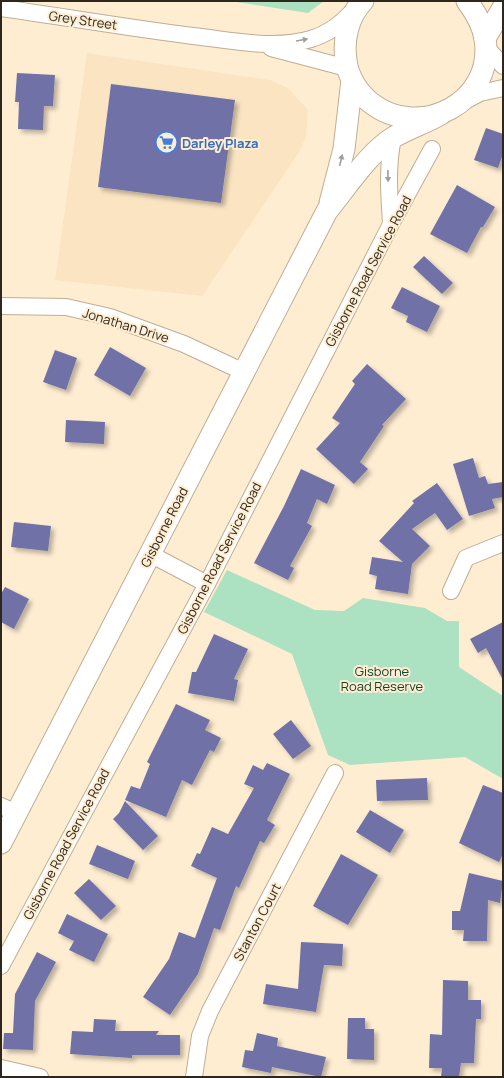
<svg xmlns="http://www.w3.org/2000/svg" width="504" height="1078" viewBox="0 0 504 1078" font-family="Manrope,sans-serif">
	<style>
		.built { fill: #fae4c2 }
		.green { fill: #ace1c2 }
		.building { fill: #6f72a7; filter: url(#shadow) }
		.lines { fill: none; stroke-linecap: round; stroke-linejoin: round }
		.minor-casing { stroke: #beae94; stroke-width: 18 }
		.major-casing { stroke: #beae94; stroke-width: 23 }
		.minor { stroke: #fff; stroke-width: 16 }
		.major { stroke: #fff; stroke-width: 21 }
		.oneway { fill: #a09e99 }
		.labels { text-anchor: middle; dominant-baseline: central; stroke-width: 4; stroke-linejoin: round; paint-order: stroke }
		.street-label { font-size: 13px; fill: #2d271d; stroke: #ffedd2 }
		.shop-label { font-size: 13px; font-weight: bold; fill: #366cbe; stroke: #ffedd2; text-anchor: start }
		.park-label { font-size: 13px; fill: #11432c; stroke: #ffedd2 }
	</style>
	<defs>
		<filter id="shadow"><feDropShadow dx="3.5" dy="3.5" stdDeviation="2" flood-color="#0004"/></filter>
	</defs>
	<rect width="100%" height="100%" fill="#ffedd2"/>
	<path class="built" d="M 87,53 L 270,80 L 288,88 L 308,110 L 306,137 L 298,154 L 202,296 L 55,280 Z"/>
	<g class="green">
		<path d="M 230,1 L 324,1 L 308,13 Z"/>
		<path d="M 227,570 L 315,610 L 344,611 L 363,598 L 425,608 L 447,621 L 459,621 L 459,667 L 503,696 L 503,779 L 465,757 L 350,765 L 328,755 L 292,654 L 204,612 Z"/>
	</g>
	<g class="building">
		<path d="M 17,73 L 55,75 L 53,106 L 44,106 L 43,130 L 18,129 L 19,102 L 15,102 Z"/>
		<path d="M 111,84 L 235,100 L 221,203 L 98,187 Z"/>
		<path d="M 486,128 L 503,134 L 503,154 L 498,168 L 474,160 Z"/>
		<path d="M 457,185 L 495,207 L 483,227 L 481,227 L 467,253 L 430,234 Z"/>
		<path d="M 424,256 L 453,283 L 442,294 L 413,267 Z"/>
		<path d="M 402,287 L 440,306 L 427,332 L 406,322 L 408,316 L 391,308 Z"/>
		<path d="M 110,347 L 146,368 L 130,396 L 94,375 Z"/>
		<path d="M 55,350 L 77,358 L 66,390 L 43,382 Z"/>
		<path d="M 367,364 L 406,399 L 382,425 L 384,426 L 360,462 L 368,469 L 354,484 L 316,449 L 340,423 L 332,418 L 355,384 L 352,381 Z"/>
		<path d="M 66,420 L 105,422 L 104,444 L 65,442 Z"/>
		<path d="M 473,458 L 479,478 L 485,476 L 488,484 L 503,482 L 503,497 L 492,499 L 495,508 L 469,516 L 453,464 Z"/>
		<path d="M 301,469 L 335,485 L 327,504 L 317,499 L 307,523 L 312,526 L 290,566 L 294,568 L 288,580 L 254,563 L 284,506 Z"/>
		<path d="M 437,483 L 463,519 L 447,530 L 435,513 L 412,529 L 430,546 L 412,564 L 408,594 L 375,589 L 377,576 L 369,574 L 372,557 L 403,562 L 379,541 L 414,503 L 412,501 Z"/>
		<path d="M 14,522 L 51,526 L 48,551 L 11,547 Z"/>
		<path d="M 5,587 L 29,599 L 14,629 L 1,622 L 1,594 Z"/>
		<path d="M 503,622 L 503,680 L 486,648 L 478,653 L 470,639 Z"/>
		<path d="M 214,634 L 248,649 L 234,679 L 238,680 L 234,701 L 188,693 L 192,672 L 196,672 Z"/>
		<path d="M 176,704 L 210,720 L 205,730 L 221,738 L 214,752 L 210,750 L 192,785 L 182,780 L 166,817 L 125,800 L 131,786 L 140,789 L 150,764 L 147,762 Z"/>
		<path d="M 291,720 L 311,746 L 293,759 L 273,734 Z"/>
		<path d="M 267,763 L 290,774 L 267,820 L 275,825 L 264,843 L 260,841 L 239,888 L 236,886 L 220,930 L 214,928 L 198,974 L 170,1015 L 143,997 L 169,959 L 179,932 L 195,938 L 217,878 L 191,866 L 197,853 L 200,854 L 212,827 L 228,834 L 254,788 L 244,784 L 253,765 L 263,770 Z"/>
		<path d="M 427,778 L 428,800 L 377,801 L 376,780 Z"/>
		<path d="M 483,785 L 503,793 L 503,854 L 499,862 L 459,843 Z"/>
		<path d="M 125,801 L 158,836 L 143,850 L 113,819 L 119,813 Z"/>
		<path d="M 370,810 L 404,830 L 390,853 L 356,832 Z"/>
		<path d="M 97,845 L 135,861 L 128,879 L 89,864 Z"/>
		<path d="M 341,854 L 378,875 L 348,925 L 313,906 Z"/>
		<path d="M 469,873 L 503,881 L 500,903 L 488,900 L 487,941 L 463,941 L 464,930 L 452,930 L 452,911 L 460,911 Z"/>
		<path d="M 89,879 L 116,906 L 101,920 L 74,893 Z"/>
		<path d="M 67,914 L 108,934 L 94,962 L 69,950 L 74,941 L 58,933 Z"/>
		<path d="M 301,942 L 343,944 L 342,966 L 324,965 L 316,1012 L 263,1004 L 266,984 L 298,989 Z"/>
		<path d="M 37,952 L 56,962 L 35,1001 L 33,1050 L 3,1049 L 4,1033 L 13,1033 L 15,994 Z"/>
		<path d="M 443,980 L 468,981 L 468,1000 L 481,1000 L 481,1019 L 476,1019 L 474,1063 L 461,1063 L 459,1077 L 441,1077 L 442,1068 L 429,1068 L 430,1034 L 442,1035 Z"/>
		<path d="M 348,1018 L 365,1018 L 365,1029 L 374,1029 L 374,1060 L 347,1059 Z"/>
		<path d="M 94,1019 L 116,1020 L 115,1031 L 159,1031 L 156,1035 L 180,1035 L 180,1055 L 132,1055 L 132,1058 L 70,1054 L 72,1031 L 93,1032 Z"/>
		<path d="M 257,1033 L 278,1038 L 277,1046 L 326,1057 L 321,1077 L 272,1067 L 271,1073 L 242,1067 L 245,1050 L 253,1051 Z"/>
	</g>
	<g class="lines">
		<defs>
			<g id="minor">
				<path d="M 1,8 C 65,17 129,28 193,36 C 231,40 273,50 311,39 C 328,34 341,24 353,11"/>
				<path d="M 486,47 L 503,66"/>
				<path d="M 271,48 L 347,68"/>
				<path d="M 463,102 L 480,93 L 503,88"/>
				<path d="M 391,223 C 389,194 387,167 393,138"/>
				<path d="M 1,306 L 66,307 L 110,317 L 184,344 L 244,372"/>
				<path d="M 150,554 L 207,584"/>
				<path d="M 451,591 L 466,558 L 503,543"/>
				<path d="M 1,806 L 16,813"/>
				<path d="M 1,966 L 207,584 L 391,224 L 432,149"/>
				<path d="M 1,1068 L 40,1077"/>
				<path d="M 194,1077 L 200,1036 L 210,1011 L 335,773"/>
			</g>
			<g id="major">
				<path d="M 363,1 C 348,17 343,39 346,60 C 348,77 358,93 371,103 C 420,141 495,102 485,39 C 483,25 476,13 467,1"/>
				<path d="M 485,38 L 503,8"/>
				<path d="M 330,203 L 344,149 L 352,80"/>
				<path d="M 1,843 L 327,211 C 346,188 369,152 394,137 C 409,128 426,123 441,114"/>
			</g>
		</defs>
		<use href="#minor" class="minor-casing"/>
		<use href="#major" class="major-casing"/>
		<use href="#minor" class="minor"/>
		<use href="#major" class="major"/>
	</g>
	<defs><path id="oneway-solid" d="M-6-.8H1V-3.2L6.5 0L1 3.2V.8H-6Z"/></defs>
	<g class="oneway">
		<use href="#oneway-solid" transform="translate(302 40) rotate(-10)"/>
		<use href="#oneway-solid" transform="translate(341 160) rotate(-77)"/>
		<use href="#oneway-solid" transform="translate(388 176) rotate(89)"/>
	</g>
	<defs>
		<symbol id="supermarket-ring" viewBox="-11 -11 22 22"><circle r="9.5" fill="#ffedd2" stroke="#3f7fe0" stroke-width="1.5"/><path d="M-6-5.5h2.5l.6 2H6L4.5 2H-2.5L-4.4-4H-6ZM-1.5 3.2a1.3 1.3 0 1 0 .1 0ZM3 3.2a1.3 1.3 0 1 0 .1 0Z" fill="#3f7fe0"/></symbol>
	</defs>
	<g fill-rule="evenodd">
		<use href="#supermarket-ring" x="154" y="130" width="25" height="25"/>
	</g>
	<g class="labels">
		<g class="street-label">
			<text transform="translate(83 20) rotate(8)">Grey Street</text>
			<text transform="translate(368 271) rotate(-62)">Gisborne Road Service Road</text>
			<text transform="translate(126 325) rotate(17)">Jonathan Drive</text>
			<text transform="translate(164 527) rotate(-63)">Gisborne Road</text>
			<text transform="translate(219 558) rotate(-63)">Gisborne Road Service Road</text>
			<text transform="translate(66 844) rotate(-62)">Gisborne Road Service Road</text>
			<text transform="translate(257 922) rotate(-62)">Stanton Court</text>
		</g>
		<g class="shop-label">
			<text x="182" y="143">Darley Plaza</text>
		</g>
		<g class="park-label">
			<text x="382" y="671">Gisborne<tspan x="382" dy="15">Road Reserve</tspan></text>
		</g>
	</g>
	<rect width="504" height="1078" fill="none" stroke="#2d271d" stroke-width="4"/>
</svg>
